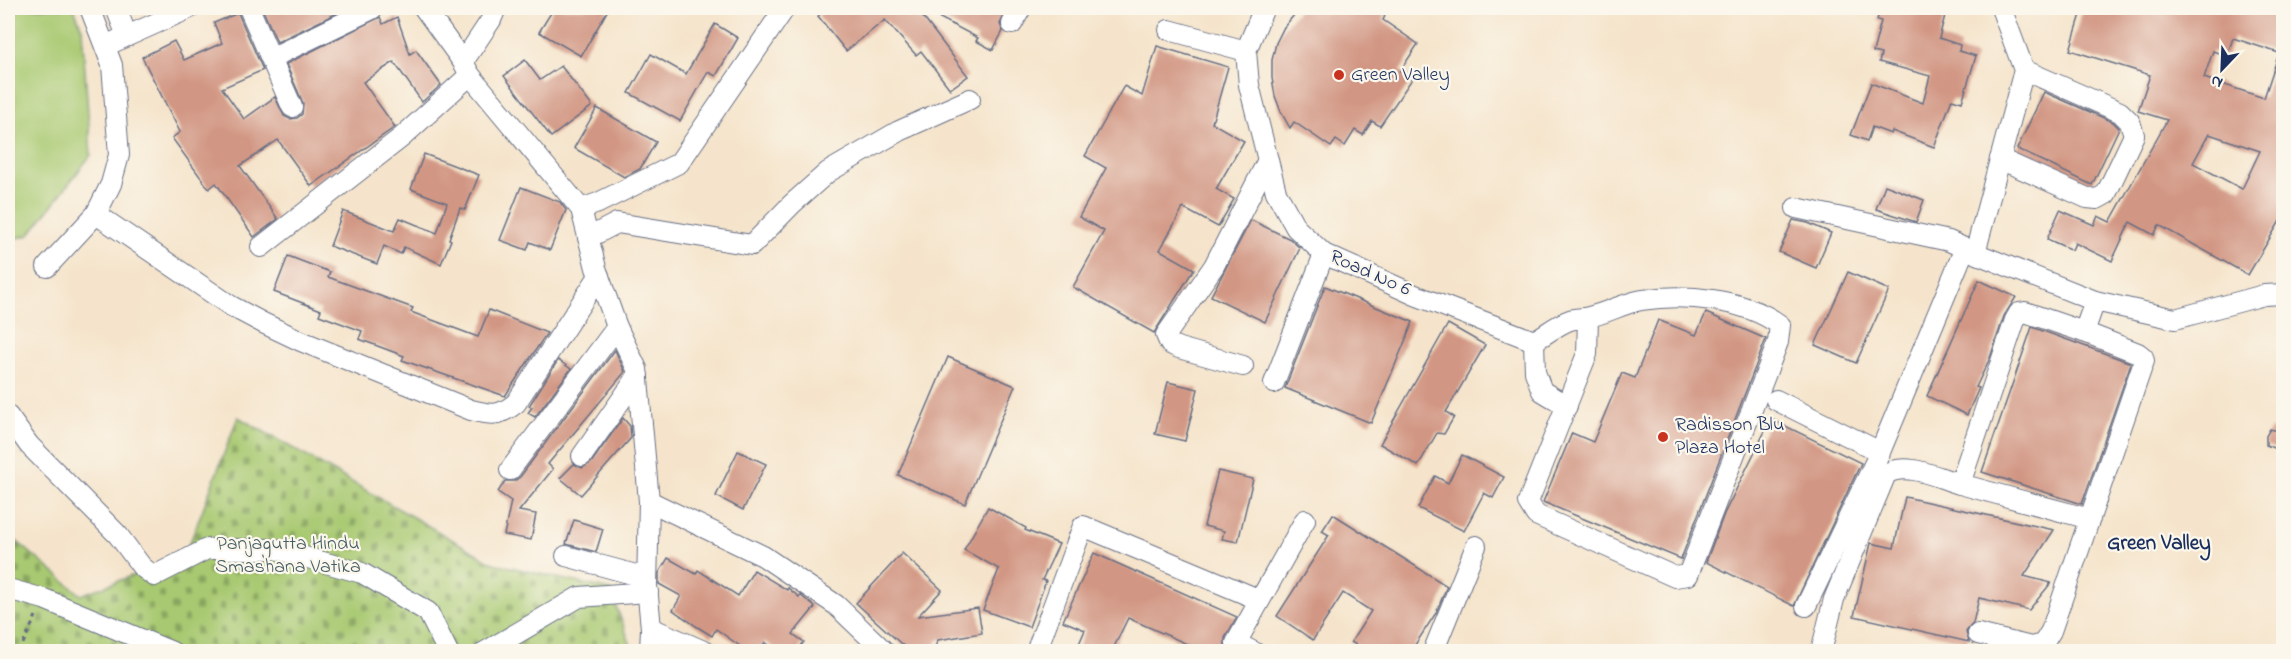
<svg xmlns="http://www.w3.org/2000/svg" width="2291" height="659" viewBox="0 0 2291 659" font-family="'Indie Flower',sans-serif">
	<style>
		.green { fill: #a8c971; stroke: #627c68; stroke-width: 1.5 }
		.cemetery { fill: url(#cemetery-stones); stroke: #627c68; stroke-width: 1.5 }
		.building { fill: #d29784; fill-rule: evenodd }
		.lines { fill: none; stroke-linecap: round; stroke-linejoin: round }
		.minor-casing { stroke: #676e84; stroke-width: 22 }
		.path { stroke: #676e84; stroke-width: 3; stroke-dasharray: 4.5 4.5; stroke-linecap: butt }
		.minor { stroke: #fff; stroke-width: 20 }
		.poi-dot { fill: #c8321e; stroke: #fbf7ec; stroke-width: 2 }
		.labels { text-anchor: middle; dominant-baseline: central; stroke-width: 4.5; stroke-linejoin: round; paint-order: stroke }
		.poi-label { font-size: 20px; fill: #1b2f5e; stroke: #fbf7ec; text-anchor: start }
		.street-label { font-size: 20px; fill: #1b2f5e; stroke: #fbf7ec }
		.park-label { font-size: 20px; fill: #455d64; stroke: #fbf7ec }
		.neighbourhood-label { font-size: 21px; font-weight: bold; fill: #1b2f5e; stroke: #fbf7ec }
	</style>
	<defs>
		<pattern id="cemetery-stones" width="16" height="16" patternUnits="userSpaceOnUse" patternTransform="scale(1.5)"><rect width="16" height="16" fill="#a8c971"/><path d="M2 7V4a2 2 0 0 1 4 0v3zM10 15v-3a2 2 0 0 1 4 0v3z" fill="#88a460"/></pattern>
	</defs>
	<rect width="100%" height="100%" fill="#fbf7ec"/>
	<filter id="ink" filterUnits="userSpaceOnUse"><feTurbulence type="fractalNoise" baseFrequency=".0167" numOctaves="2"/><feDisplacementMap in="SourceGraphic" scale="12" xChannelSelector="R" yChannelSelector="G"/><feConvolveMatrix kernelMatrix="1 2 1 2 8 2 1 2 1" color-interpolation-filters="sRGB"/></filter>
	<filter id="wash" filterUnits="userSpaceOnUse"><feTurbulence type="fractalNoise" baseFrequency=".008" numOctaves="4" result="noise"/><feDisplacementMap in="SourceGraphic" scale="24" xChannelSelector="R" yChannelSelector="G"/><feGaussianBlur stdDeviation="1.35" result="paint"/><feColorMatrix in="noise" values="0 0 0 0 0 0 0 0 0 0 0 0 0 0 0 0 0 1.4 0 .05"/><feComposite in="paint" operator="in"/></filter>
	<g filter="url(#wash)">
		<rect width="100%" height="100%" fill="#f5e4cb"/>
		<path class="green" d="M 8,8 L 74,8 L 82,29 L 91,155 L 29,235 L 8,240 Z"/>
		<path class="cemetery" d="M 238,417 L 493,563 L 610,590 L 633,651 L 8,651 L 8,534 L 81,595 L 185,556 Z"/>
		<g id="blocks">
			<g class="building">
				<path d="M 262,8 L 348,8 L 277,42 Z"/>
				<path d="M 554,8 L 609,8 L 581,56 L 539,32 Z"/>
				<path d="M 828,8 L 916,8 L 968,76 L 950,89 L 921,51 L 916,55 L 885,20 L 846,51 L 818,16 Z"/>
				<path d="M 943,8 L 1008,8 L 1000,24 L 1003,31 L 993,50 L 976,41 L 978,38 L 938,17 Z"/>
				<path d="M 1300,8 L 1372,8 L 1385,16 L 1383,20 L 1418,44 L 1400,71 L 1412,79 L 1380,126 L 1372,121 L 1363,135 L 1355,130 L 1345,146 L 1336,140 L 1331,147 L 1294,122 L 1290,128 L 1281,112 L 1275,96 L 1272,78 L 1272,60 L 1276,43 L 1284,27 Z"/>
				<path d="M 1881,8 L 1947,8 L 1939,38 L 1960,45 L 1959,51 L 1976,56 L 1962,102 L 1952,99 L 1934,147 L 1892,131 L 1891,134 L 1872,127 L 1867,141 L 1851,135 L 1871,83 L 1923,103 L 1930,76 L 1879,62 L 1881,54 L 1873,52 L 1881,21 L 1877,20 Z"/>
				<path d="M 2083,8 L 2270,8 L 2283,12 L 2283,216 L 2248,275 L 2159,225 L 2154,235 L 2130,222 L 2112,261 L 2075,243 L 2072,250 L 2047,239 L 2060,210 L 2094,225 L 2098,216 L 2110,222 L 2167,120 L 2138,111 L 2150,75 L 2070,50 ZM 2233,38 L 2279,53 L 2264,98 L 2204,78 L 2213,51 L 2227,56 ZM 2209,134 L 2260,151 L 2242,189 L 2193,163 Z"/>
				<path d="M 238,13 L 263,70 L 222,88 L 244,119 L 275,97 L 284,116 L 290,119 L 297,118 L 302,114 L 303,103 L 286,64 L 380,17 L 383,24 L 397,17 L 410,54 L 416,50 L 441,85 L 422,102 L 394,62 L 363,82 L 395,127 L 311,186 L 278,140 L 240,166 L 278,219 L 254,237 L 216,183 L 209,189 L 172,138 L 180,132 L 142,57 L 174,41 L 184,60 L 222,43 L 214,23 Z"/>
				<path d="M 715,24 L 738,38 L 716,76 L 708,72 L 680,121 L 629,93 L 651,54 L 686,74 Z"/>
				<path d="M 1157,46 L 1228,67 L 1212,123 L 1244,141 L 1216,189 L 1234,199 L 1218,227 L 1183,208 L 1160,250 L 1194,269 L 1154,333 L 1073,287 L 1104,231 L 1079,217 L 1106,168 L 1085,156 L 1124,86 L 1142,96 Z"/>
				<path d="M 525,60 L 540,80 L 561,66 L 592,106 L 551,137 L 504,76 Z"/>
				<path d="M 2044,92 L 2113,122 L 2119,128 L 2092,185 L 2017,149 Z"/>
				<path d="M 597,108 L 656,142 L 640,169 L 624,177 L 574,148 Z"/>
				<path d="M 424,154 L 479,175 L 465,210 L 460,208 L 449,239 L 451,240 L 441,264 L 404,247 L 401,254 L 384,246 L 377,264 L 330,246 L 343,211 L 394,231 L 400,218 L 437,233 L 447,203 L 411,189 Z"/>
				<path d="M 1885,185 L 1924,200 L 1916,222 L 1876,209 Z"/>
				<path d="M 521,187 L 560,202 L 566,210 L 550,250 L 530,242 L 527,250 L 500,240 Z"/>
				<path d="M 1251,220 L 1290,239 L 1300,248 L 1265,322 L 1211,296 Z"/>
				<path d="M 1793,220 L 1808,223 L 1831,233 L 1816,268 L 1779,252 Z"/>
				<path d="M 288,256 L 330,272 L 328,277 L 413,308 L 411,312 L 478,337 L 489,310 L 547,333 L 505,396 L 402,360 L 404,356 L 359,339 L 362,331 L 319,315 L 321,310 L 274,292 Z"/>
				<path d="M 1848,272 L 1889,290 L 1856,363 L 1815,345 Z"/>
				<path d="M 1979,280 L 2016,297 L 2004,316 L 1990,358 L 1976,387 L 1979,388 L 1967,415 L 1927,396 Z"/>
				<path d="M 1325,286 L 1413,322 L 1371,423 L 1285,388 Z"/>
				<path d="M 1706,313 L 1766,339 L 1681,559 L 1543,502 L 1572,433 L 1593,442 L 1622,373 L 1635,378 L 1658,320 L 1696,335 Z"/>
				<path d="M 1448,324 L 1485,345 L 1446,412 L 1454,417 L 1444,434 L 1437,433 L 1418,466 L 1380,444 Z"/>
				<path d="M 2032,327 L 2131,363 L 2082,504 L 1982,472 Z"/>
				<path d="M 615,350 L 625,372 L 548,464 L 553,469 L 519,511 L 536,514 L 531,540 L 504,535 L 511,501 L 498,492 L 505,481 L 514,481 L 520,477 Z"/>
				<path d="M 948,357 L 1015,386 L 965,504 L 898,475 Z"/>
				<path d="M 558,360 L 571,369 L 535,417 L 528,413 L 532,407 L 529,406 Z"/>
				<path d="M 1168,382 L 1198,389 L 1185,441 L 1155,434 Z"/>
				<path d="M 623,418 L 630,426 L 631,438 L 581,495 L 560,478 L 574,464 L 582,468 L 591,463 Z"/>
				<path d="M 1771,419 L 1861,463 L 1794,606 L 1706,562 L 1724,514 Z"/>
				<path d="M 2270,429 L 2283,432 L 2283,452 L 2266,445 L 2266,436 Z"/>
				<path d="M 738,451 L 766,464 L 743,510 L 716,496 Z"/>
				<path d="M 1462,455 L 1504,477 L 1493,498 L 1484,493 L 1464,531 L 1418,508 L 1435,476 L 1448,483 Z"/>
				<path d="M 1218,471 L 1253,479 L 1238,542 L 1222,539 L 1224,531 L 1204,526 Z"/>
				<path d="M 1905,497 L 2054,530 L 2024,576 L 2051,583 L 2029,610 L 1979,598 L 1973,623 L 1966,632 L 1969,642 L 1854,616 L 1871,543 L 1894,548 Z"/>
				<path d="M 988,507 L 1026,528 L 1025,530 L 1059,544 L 1042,580 L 1046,581 L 1029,627 L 983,610 L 999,569 L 964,550 Z"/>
				<path d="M 1333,514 L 1447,586 L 1436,613 L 1411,651 L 1366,651 L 1351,642 L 1371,611 L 1343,593 L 1313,640 L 1277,616 L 1329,535 L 1322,531 Z"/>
				<path d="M 574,520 L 603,529 L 596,552 L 566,544 Z"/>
				<path d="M 902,553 L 942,590 L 918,616 L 978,608 L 982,633 L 938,640 L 933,651 L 909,651 L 856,603 Z"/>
				<path d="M 1094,553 L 1237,617 L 1225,638 L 1225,651 L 1203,651 L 1128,618 L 1112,651 L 1076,651 L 1085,630 L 1063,621 Z"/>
				<path d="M 668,558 L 696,574 L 698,570 L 738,596 L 754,570 L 787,590 L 788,588 L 799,597 L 800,595 L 815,607 L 793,634 L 804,642 L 797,651 L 777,651 L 765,642 L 759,651 L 747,651 L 716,629 L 712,636 L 696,626 L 673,610 L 681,596 L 659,584 L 659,573 Z"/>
			</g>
		</g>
	</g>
	<g filter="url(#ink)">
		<use href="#blocks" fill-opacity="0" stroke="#676e84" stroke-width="1.5"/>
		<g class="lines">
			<defs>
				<g id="minor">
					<path d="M 116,8 L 127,36"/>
					<path d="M 249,8 L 292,107"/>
					<path d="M 424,8 L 463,62 L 470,75 L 581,209 L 596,268 L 617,327 L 637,369 L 649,501 L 647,586 L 651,628 L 650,652"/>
					<path d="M 1264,8 L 1246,51 L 1249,85 L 1276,192 L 1296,228 L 1324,254 L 1415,295 L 1534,341"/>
					<path d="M 2001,8 L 2024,70 L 1975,253 L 2095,301 L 2175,319 L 2264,295 L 2284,294"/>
					<path d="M 1012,24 L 1021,8"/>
					<path d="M 1169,30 L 1246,51"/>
					<path d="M 105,46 L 190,8"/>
					<path d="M 271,58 L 372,9"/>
					<path d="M 463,62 L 491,20 L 496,8"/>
					<path d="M 2000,159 L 2087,198 L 2097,199 L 2106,194 L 2134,135 L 2130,122 L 2120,112 L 2024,70"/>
					<path d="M 1796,208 L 1949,241 L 1975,253"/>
					<path d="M 581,209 L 598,203 L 679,163 L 785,8"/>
					<path d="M 96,214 L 231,306 L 263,323 L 301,341 L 471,410 C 491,415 499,417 516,403 L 599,276"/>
					<path d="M 588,238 L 617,223 L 752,245 L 792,204 L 828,172 L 899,131 L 970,99"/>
					<path d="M 261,247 L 402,137 L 470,75"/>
					<path d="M 47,267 L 96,214 L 111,184 L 119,155 L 112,65 L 90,8"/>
					<path d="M 2084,332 L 2025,312 L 2019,313 L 2015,320 L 1960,484 L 2090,519"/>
					<path d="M 1534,341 C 1545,335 1558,324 1570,320 C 1576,318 1583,319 1589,317 C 1607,313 1624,303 1642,300 C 1684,293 1745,299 1780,325 L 1778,342 L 1688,575 L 1675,577 L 1536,515 L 1528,502 L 1587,354 L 1588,318"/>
					<path d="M 1534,341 L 1535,372 L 1542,391 L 1567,406"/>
					<path d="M 1243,366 L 1179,348 L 1170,344 L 1166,335 L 1214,266 L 1268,160"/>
					<path d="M 1274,383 L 1324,254"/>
					<path d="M 1776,400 L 1880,452"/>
					<path d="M 8,416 L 29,445 L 118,535 L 142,567 L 154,576 L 207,549 L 276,549 L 362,573 L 428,612 L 448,652"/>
					<path d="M 582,456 L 638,376"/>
					<path d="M 510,470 L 617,327"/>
					<path d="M 649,501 L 763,556 L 836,605 L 885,652"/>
					<path d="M 566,556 L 647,578"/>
					<path d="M 8,589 L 44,599 L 172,652"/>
					<path d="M 1806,606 L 1880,452 L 1965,248"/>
					<path d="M 651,628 L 706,652"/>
					<path d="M 1978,634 L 2031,647 L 2043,644 L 2051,631 L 2144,361 L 2143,357 L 2138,353 L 2084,332 L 2095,301"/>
					<path d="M 485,652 L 579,597 L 648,592"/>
					<path d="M 1036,652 L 1083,526 L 1260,600"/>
					<path d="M 1254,652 L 1236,643 L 1305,520"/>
					<path d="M 1433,652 L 1476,546"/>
					<path d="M 1821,652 L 1834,599 L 1886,474 C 1907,461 1938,478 1960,484"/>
				</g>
			</defs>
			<use href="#minor" class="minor-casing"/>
			<path class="path" d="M 19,652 L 36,616"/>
			<use href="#minor" class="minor"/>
		</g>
	</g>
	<g class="poi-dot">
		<circle cx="1339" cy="75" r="6"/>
		<circle cx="1663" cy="437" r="6"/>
	</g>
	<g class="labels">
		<g class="poi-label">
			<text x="1351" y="75">Green Valley</text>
			<text x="1675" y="425">Radisson Blu<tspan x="1675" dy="23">Plaza Hotel</tspan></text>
		</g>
		<g class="street-label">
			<text transform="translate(1370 274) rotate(24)">Road No 6</text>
		</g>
		<g class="park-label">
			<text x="288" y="544">Panjagutta Hindu<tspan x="288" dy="23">Smashana Vatika</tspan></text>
		</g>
		<g class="neighbourhood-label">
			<text x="2159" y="544">Green Valley</text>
		</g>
	</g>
	<rect width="2291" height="659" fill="none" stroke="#fbf7ec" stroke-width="30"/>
	<g transform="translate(2222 69) rotate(203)" stroke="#fbf7ec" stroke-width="4.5" paint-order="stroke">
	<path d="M0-4.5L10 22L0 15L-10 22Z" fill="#1b2f5e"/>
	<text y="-9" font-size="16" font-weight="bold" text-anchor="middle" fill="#1b2f5e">N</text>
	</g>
</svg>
